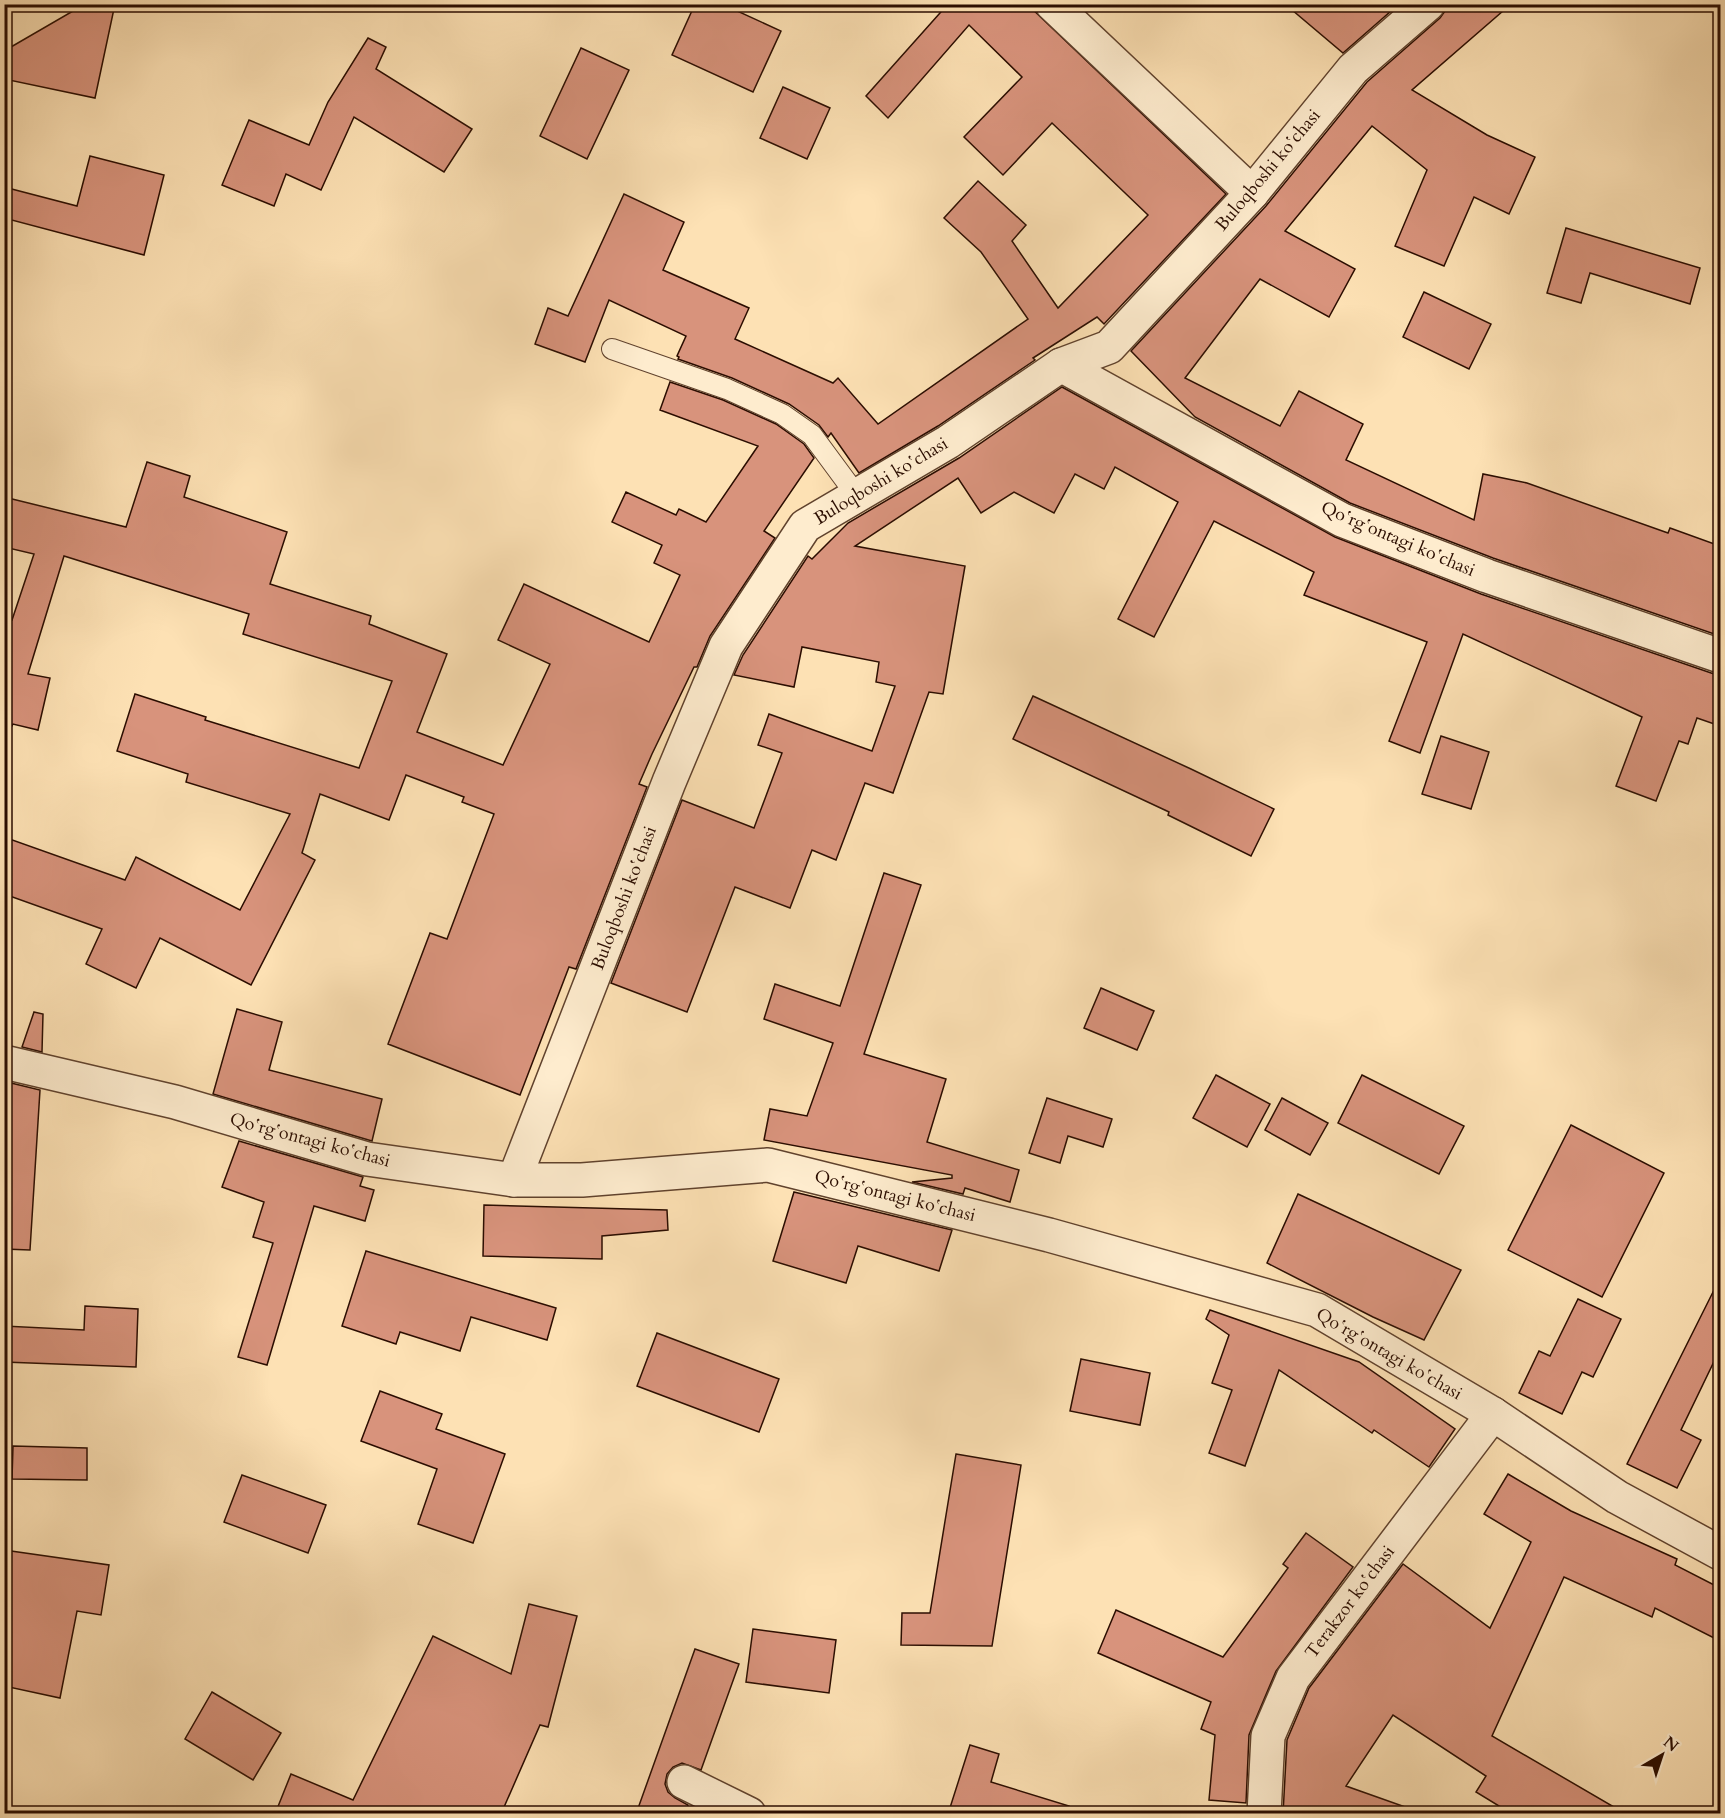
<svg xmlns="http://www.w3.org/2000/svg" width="1725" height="1818" viewBox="0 0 1725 1818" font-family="Cardo,serif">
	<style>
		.building { fill: #d8937c; stroke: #2b0d00; stroke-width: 1.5 }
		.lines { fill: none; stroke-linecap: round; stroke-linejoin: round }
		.service-casing { stroke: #60422d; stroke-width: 22 }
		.minor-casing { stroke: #60422d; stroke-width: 36 }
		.tertiary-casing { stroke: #60422d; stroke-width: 36 }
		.service { stroke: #feecce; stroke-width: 20 }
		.minor { stroke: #feecce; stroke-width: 33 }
		.tertiary { stroke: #feecce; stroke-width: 33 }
		.labels { text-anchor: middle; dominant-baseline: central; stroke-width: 4.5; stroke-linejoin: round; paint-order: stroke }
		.street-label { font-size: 18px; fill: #2b0d00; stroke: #feecce }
	</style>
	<rect width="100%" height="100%" fill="#fde1b4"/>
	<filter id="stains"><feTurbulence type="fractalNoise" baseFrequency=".00333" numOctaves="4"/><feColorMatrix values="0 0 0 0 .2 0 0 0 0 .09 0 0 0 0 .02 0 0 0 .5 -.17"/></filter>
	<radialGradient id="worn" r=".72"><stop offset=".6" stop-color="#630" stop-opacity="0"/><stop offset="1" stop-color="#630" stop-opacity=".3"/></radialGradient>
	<g class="building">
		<path d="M 85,4 L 115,4 L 95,98 L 4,79 L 4,51 Z"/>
		<path d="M 695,4 L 722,4 L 781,31 L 753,92 L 672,55 Z"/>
		<path d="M 948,4 L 1027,4 L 1226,194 L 1104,324 L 1097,317 L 1033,358 L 1035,360 L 938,426 L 859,473 L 831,433 L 828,437 L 819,425 L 789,404 L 732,378 L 678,359 L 679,357 L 677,356 L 686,336 L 609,300 L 585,362 L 535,344 L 548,308 L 568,316 L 624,194 L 684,222 L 663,270 L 749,308 L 735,339 L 833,383 L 838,378 L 878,424 L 1028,319 L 981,252 L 944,218 L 978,181 L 1026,225 L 1012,241 L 1058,308 L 1148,215 L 1052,123 L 1003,175 L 964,137 L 1022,77 L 969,25 L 888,118 L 866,96 Z"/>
		<path d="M 1285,4 L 1399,4 L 1343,53 Z"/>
		<path d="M 1446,4 L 1511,4 L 1412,90 L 1487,135 L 1535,157 L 1509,214 L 1474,197 L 1444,266 L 1395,246 L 1427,170 L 1372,126 L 1285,231 L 1355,269 L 1329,317 L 1260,279 L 1185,378 L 1280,426 L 1299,391 L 1363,424 L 1346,460 L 1474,520 L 1483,474 L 1527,483 L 1668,533 L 1670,528 L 1720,546 L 1720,636 L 1493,558 L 1350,503 L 1195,417 L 1131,351 L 1266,206 L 1367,82 L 1440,18 L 1445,11 Z"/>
		<path d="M 368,38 L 386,47 L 376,69 L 472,129 L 444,172 L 354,117 L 321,190 L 286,174 L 274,206 L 222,185 L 249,120 L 309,145 L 328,102 Z"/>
		<path d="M 581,48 L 629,70 L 587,159 L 540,136 Z"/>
		<path d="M 783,87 L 830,108 L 807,159 L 760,138 Z"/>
		<path d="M 90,156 L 164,175 L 144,255 L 4,218 L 4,187 L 77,206 Z"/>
		<path d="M 1566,228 L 1700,268 L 1690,304 L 1590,273 L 1581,303 L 1547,293 Z"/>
		<path d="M 1424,292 L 1491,324 L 1469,369 L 1403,337 Z"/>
		<path d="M 670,382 L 723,400 L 776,424 L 804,444 L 814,458 L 764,531 L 775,538 L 710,636 L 697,667 L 694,667 L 652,754 L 639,784 L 647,787 L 576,969 L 569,967 L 520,1095 L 388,1044 L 430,933 L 447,939 L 494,814 L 462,802 L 464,797 L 406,775 L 389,820 L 320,794 L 302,853 L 315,860 L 251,985 L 160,938 L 136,988 L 86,964 L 102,929 L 4,894 L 4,837 L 125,880 L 136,857 L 240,910 L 290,814 L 186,782 L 188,774 L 117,751 L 135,694 L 206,717 L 205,720 L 359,768 L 392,681 L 243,634 L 249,614 L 64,556 L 28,674 L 50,678 L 38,730 L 13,724 L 12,726 L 4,725 L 4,618 L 12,620 L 34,554 L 4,547 L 4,497 L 126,527 L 147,462 L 190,476 L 184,497 L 287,532 L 270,584 L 371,616 L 369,624 L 447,654 L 417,732 L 503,765 L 550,664 L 498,640 L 524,584 L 649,642 L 680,575 L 654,563 L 662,545 L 612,522 L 626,492 L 676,515 L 679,509 L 706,522 L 758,446 L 660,410 Z"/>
		<path d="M 1062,387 L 1335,537 L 1481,594 L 1714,674 L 1720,674 L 1720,726 L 1697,718 L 1688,744 L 1679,741 L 1656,801 L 1616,786 L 1642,717 L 1463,634 L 1420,753 L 1389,741 L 1427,642 L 1304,595 L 1314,572 L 1214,521 L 1154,637 L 1118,619 L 1178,502 L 1115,467 L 1104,489 L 1075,474 L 1054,513 L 1014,492 L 981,513 L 958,478 L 855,546 L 965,566 L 943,694 L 929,692 L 893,793 L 865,783 L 836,860 L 812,850 L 790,908 L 735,887 L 687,1012 L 611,983 L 682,800 L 754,828 L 782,753 L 758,745 L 769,714 L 872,751 L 895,686 L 876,682 L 879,662 L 802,647 L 794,687 L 734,675 L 743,655 L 808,556 L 812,559 L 848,523 L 959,458 Z"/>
		<path d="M 1033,696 L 1191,769 L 1274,809 L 1251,856 L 1168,815 L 1169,812 L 1013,739 Z"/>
		<path d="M 1441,736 L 1489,752 L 1471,809 L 1422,794 Z"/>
		<path d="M 884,873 L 921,885 L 864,1054 L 946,1079 L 927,1142 L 1019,1170 L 1010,1202 L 965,1188 L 963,1194 L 912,1182 L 952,1178 L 952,1175 L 764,1140 L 770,1109 L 807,1116 L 833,1043 L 764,1019 L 775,984 L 840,1006 Z"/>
		<path d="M 1101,988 L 1154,1011 L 1137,1050 L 1084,1028 Z"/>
		<path d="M 237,1009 L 282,1022 L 269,1070 L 382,1099 L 372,1141 L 213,1094 Z"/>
		<path d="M 34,1012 L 43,1014 L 42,1052 L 22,1047 Z"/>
		<path d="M 1216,1075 L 1270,1104 L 1247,1147 L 1193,1118 Z"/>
		<path d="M 1362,1075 L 1464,1126 L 1439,1174 L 1338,1123 Z"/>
		<path d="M 11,1083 L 40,1090 L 30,1250 L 4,1249 L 4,1101 Z"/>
		<path d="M 1047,1098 L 1112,1119 L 1103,1147 L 1068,1136 L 1060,1163 L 1029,1153 Z"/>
		<path d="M 1282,1098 L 1328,1123 L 1310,1155 L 1265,1130 Z"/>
		<path d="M 1571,1125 L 1664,1173 L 1602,1297 L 1508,1250 Z"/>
		<path d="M 239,1141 L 363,1177 L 360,1186 L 374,1190 L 365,1221 L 314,1206 L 267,1365 L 238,1357 L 273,1243 L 253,1237 L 264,1202 L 222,1187 Z"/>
		<path d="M 794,1192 L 952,1230 L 939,1271 L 858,1246 L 846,1283 L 773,1261 Z"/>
		<path d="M 1298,1194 L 1461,1270 L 1424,1340 L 1373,1317 L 1267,1263 Z"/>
		<path d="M 484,1205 L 667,1210 L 668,1230 L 602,1236 L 602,1259 L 483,1256 Z"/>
		<path d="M 366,1251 L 556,1308 L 547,1340 L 471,1317 L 460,1351 L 400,1332 L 396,1344 L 342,1326 Z"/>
		<path d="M 1720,1278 L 1720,1349 L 1681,1430 L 1701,1440 L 1677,1488 L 1627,1464 Z"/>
		<path d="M 1578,1299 L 1621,1319 L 1593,1377 L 1582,1372 L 1562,1414 L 1519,1393 L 1539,1351 L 1550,1356 Z"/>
		<path d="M 85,1306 L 138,1309 L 136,1367 L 4,1362 L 4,1326 L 84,1330 Z"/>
		<path d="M 1210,1310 L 1359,1362 L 1455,1429 L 1429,1467 L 1374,1430 L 1372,1433 L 1279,1370 L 1245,1466 L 1209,1453 L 1232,1390 L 1212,1383 L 1229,1335 L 1206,1319 Z"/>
		<path d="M 657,1333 L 779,1379 L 759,1432 L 637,1386 Z"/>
		<path d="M 1081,1359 L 1150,1373 L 1140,1425 L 1070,1411 Z"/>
		<path d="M 380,1391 L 442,1414 L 436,1429 L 505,1454 L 473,1543 L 418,1524 L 437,1469 L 361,1441 Z"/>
		<path d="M 13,1446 L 87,1448 L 87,1480 L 12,1479 Z"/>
		<path d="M 956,1454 L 1021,1465 L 992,1646 L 901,1645 L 902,1613 L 930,1613 Z"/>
		<path d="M 1508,1474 L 1571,1511 L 1677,1559 L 1675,1565 L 1720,1588 L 1720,1641 L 1655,1608 L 1652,1617 L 1564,1577 L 1492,1736 L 1626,1814 L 1512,1814 L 1476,1792 L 1486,1776 L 1393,1715 L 1346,1786 L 1411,1809 L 1411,1814 L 1283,1814 L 1287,1740 L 1309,1688 L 1403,1564 L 1490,1628 L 1531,1542 L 1484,1514 Z"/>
		<path d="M 242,1475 L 326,1505 L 308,1553 L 224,1522 Z"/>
		<path d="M 1306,1533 L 1353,1567 L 1276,1671 L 1249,1735 L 1246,1803 L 1209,1800 L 1215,1735 L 1201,1729 L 1211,1702 L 1098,1653 L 1116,1610 L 1223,1657 L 1288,1568 L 1283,1564 Z"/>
		<path d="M 4,1550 L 109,1565 L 101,1615 L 77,1611 L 60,1698 L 4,1686 Z"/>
		<path d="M 529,1604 L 577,1616 L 548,1727 L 540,1725 L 501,1814 L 275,1814 L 291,1774 L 353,1800 L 433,1636 L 511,1674 Z"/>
		<path d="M 753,1629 L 836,1640 L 829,1693 L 746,1682 Z"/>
		<path d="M 695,1649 L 739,1664 L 701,1770 L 682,1763 L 673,1767 L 667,1774 L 665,1784 L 668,1792 L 675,1798 L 688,1805 L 685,1814 L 636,1814 Z"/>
		<path d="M 212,1692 L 281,1733 L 253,1780 L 185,1739 Z"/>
		<path d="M 970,1745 L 999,1754 L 991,1782 L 1069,1806 L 1068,1814 L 948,1814 Z"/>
	</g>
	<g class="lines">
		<defs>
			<path id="service" d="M 612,349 L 727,389 L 782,414 L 812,435 L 857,496"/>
			<g id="minor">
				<path d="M 1052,4 L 1252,193"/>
				<path d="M 1061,365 L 1342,520 L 1487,576 L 1720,656"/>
				<path d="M 514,1180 L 669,782 L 726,646 L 805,526 L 948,442 L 1061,365 L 1109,347 L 1252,193 L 1353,69 L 1428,4"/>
				<path d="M 684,1782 L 749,1814"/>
				<path d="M 1264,1814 L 1268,1736 L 1293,1678 L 1493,1414"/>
			</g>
			<path id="tertiary" d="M 4,1062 L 175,1102 L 367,1159 L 514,1180 L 582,1180 L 768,1165 L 1049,1235 L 1317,1310 L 1493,1414 L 1617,1497 L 1720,1553"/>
		</defs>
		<use href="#service" class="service-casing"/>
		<use href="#minor" class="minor-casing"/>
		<use href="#tertiary" class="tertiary-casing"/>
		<use href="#service" class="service"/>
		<use href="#minor" class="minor"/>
		<use href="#tertiary" class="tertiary"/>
	</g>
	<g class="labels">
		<g class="street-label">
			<text transform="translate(1268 170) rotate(-50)">Buloqboshi koʻchasi</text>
			<text transform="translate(881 481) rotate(-31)">Buloqboshi koʻchasi</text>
			<text transform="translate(1398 539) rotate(23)">Qoʻrgʻontagi koʻchasi</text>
			<text transform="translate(624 898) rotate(-69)">Buloqboshi koʻchasi</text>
			<text transform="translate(310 1140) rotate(15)">Qoʻrgʻontagi koʻchasi</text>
			<text transform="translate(895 1196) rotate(14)">Qoʻrgʻontagi koʻchasi</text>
			<text transform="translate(1389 1354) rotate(30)">Qoʻrgʻontagi koʻchasi</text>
			<text transform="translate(1350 1602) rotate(-53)">Terakzor koʻchasi</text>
		</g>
	</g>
	<rect width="1725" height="1818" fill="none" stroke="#fde1b4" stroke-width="24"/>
	<rect x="6" y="6" width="1713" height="1806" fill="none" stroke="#2b0d00" stroke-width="3"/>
	<rect x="12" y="12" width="1701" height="1794" fill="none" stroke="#2b0d00" stroke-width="1.5"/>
	<g transform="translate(1662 1755) rotate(39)" stroke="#feecce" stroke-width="4.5" paint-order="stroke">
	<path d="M0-4.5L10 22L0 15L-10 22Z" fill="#2b0d00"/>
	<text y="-9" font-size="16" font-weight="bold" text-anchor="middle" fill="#2b0d00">N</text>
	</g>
	<rect width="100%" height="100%" filter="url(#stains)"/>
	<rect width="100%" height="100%" fill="url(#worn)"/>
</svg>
